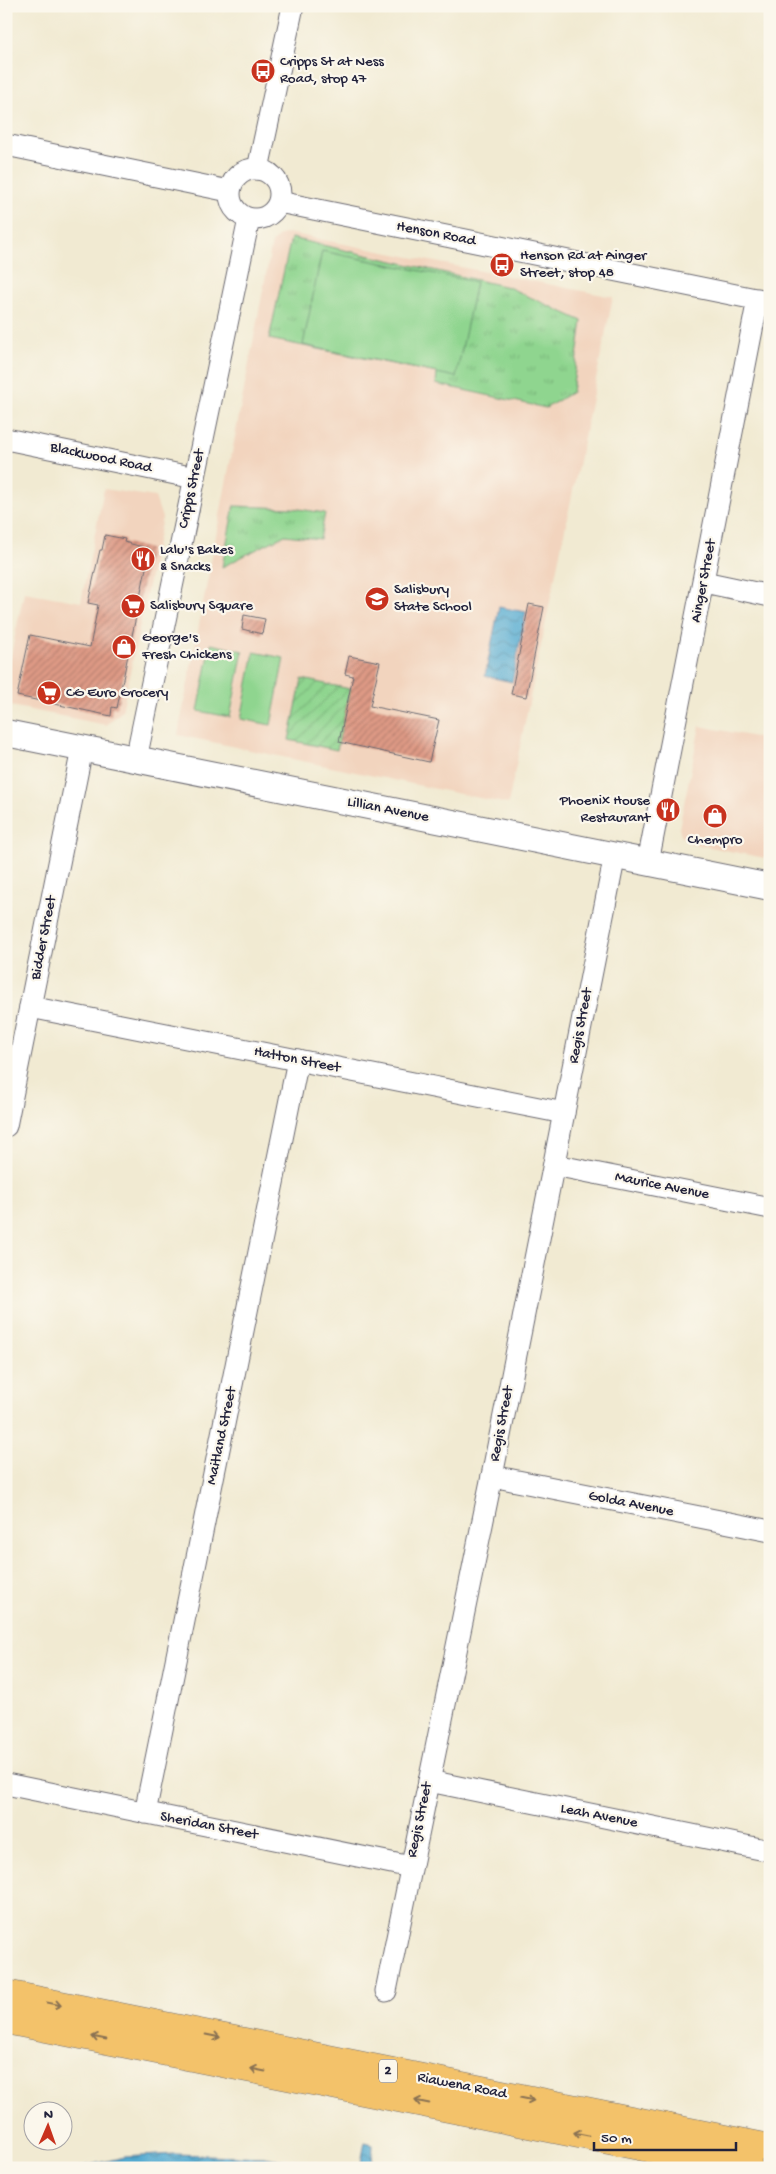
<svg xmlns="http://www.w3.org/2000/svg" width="776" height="2174" viewBox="0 0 776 2174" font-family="'Gochi Hand',sans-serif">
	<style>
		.built { fill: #f2d4be }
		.grass { fill: url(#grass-tufts); stroke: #587c65 }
		.garden { fill: url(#garden-furrows); stroke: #587c65 }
		.pitch { fill: #8fd58f; stroke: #587c65 }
		.water { fill: url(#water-waves); stroke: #3b6686 }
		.building { fill: url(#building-hatch) }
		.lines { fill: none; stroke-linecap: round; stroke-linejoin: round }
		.minor-casing { stroke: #6a6870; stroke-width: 23 }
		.tertiary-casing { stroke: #6a6870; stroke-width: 28 }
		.trunk-casing { stroke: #6a6870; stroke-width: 29 }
		.minor { stroke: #fff; stroke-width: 21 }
		.tertiary { stroke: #fff; stroke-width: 26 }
		.trunk { stroke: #f3c26a; stroke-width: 28 }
		.oneway { stroke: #8a7252 }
		.labels { text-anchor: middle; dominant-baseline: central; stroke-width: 4.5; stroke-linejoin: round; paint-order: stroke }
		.shield { fill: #fbf7ec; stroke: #636270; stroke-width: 1 }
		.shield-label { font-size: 14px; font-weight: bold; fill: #22223b }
		.poi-label { font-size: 15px; fill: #22223b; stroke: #fbf7ec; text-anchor: start }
		.street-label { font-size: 15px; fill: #22223b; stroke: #fbf7ec }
	</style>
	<defs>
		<pattern id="grass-tufts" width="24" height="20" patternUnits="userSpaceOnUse" patternTransform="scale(1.25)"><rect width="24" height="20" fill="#8fd58f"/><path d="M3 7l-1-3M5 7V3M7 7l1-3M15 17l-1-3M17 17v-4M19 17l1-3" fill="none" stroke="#7bb77c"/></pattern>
		<pattern id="garden-furrows" width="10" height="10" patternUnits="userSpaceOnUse" patternTransform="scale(1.25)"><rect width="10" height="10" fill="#8fd58f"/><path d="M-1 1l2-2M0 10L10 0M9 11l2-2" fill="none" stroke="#7bb77c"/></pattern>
		<pattern id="water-waves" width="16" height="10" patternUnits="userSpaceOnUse" patternTransform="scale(1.25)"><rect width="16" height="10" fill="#54abd1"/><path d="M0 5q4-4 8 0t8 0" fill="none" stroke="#458bab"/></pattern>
		<pattern id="building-hatch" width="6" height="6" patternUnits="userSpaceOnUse" patternTransform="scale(1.25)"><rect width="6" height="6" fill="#de9a85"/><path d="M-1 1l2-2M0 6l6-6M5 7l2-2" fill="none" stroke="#b47d6e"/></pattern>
	</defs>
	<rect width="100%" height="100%" fill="#fbf7ec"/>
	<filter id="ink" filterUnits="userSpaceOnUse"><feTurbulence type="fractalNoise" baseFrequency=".02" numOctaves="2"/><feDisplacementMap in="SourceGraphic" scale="10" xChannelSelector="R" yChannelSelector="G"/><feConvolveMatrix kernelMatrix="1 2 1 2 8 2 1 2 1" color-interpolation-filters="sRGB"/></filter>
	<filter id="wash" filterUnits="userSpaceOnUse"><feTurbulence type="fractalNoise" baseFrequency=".0096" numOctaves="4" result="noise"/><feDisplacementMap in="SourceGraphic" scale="20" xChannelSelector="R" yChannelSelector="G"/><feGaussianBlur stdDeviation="1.12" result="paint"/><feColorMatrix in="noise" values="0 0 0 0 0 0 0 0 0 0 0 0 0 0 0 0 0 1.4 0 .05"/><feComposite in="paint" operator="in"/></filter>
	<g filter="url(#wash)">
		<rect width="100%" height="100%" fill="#f1ead2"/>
		<g class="built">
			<path d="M 288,233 L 613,297 L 508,804 L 178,735 L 272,243 L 280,235 Z"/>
			<path d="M 104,489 L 155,497 L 162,518 L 122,711 L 106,725 L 6,705 L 6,679 L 24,592 L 81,602 Z"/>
			<path d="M 700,726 L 770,740 L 770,859 L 689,843 L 681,836 L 679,828 Z"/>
		</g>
		<g class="grass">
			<path d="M 291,238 L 508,287 L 582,321 L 572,392 L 546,408 L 436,384 L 437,373 L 269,339 Z"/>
			<path d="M 234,506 L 292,508 L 325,513 L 320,539 L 285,535 L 222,567 Z"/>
		</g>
		<path class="garden" d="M 302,679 L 350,689 L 337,750 L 289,740 Z"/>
		<g class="pitch">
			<path d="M 322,251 L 476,282 L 456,377 L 303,345 Z"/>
			<path d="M 211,644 L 243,651 L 230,717 L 198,711 Z"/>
			<path d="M 254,652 L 284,658 L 271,725 L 241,719 Z"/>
		</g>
		<g class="water">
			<path d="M 499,607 L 526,612 L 512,682 L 485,676 Z"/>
			<path d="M 365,2142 L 373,2144 L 372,2168 L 355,2168 L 361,2163 Z"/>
			<path d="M 175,2154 L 265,2157 L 324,2168 L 76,2168 L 125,2157 Z"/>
		</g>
		<g id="blocks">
			<g class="building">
				<path d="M 105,535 L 125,539 L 124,542 L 150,549 L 117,708 L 112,707 L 111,716 L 17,696 L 30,635 L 90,647 L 98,605 L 88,603 L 100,550 L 102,550 Z"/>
				<path d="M 529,604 L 544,607 L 526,697 L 511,694 Z"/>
				<path d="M 244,615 L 265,619 L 262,634 L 242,629 Z"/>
				<path d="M 349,656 L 380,662 L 370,706 L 439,720 L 429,762 L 339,742 L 353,676 L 345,674 Z"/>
			</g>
		</g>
	</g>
	<g filter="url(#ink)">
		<use href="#blocks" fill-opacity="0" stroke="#6a6870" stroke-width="1"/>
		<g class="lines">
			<defs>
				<g id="minor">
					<path d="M 6,145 L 229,191"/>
					<circle cx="255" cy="194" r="25"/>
					<path d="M 258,169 L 293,6"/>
					<path d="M 279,202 L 770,302"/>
					<path d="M 6,439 L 195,478"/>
					<path d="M 704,582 L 770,596"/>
					<path d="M 136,759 L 249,219"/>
					<path d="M 648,862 L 758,299"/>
					<path d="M 30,1007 L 564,1113"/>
					<path d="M 6,1126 L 82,749"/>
					<path d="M 554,1165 L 770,1208"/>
					<path d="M 492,1476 L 770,1531"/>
					<path d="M 429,1781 L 770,1851"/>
					<path d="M 6,1784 L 411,1867"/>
					<path d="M 145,1813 L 298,1060"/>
					<path d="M 386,1991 L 492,1476 L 615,855"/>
				</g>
				<path id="tertiary" d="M 6,733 L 770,887"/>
				<g id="trunk">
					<path d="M 6,1994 L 770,2148"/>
					<path d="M 6,2020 L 749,2168"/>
				</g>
			</defs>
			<use href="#minor" class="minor-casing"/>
			<use href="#tertiary" class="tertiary-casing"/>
			<use href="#trunk" class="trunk-casing"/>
			<use href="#minor" class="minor"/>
			<use href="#tertiary" class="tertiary"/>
			<use href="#trunk" class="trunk"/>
		</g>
		<defs><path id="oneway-shaft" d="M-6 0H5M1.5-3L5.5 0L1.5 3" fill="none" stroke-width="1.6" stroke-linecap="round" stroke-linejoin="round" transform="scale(1.25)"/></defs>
		<g class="oneway">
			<use href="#oneway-shaft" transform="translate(54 2004) rotate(11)"/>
			<use href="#oneway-shaft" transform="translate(213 2036) rotate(11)"/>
			<use href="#oneway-shaft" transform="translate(99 2038) rotate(-169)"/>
			<use href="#oneway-shaft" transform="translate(258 2070) rotate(-169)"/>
			<use href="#oneway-shaft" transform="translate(527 2099) rotate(11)"/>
			<use href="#oneway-shaft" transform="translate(422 2102) rotate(-169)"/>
			<use href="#oneway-shaft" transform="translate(581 2134) rotate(-169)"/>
		</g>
	</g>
	<defs>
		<symbol id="bus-disc" viewBox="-11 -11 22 22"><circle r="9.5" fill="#c8321e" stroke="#fbf7ec"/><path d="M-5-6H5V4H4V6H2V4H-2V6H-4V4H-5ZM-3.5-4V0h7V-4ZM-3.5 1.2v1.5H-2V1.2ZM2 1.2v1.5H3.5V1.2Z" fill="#fff"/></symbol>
		<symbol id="restaurant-disc" viewBox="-11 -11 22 22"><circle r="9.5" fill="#c8321e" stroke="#fbf7ec"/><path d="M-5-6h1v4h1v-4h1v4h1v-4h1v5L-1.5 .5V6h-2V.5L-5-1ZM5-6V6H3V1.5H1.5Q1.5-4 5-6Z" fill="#fff"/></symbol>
		<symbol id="school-disc" viewBox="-11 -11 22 22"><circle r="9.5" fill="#c8321e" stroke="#fbf7ec"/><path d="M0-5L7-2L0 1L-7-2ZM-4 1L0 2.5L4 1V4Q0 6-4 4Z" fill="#fff"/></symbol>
		<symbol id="supermarket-disc" viewBox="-11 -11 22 22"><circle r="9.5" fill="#c8321e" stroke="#fbf7ec"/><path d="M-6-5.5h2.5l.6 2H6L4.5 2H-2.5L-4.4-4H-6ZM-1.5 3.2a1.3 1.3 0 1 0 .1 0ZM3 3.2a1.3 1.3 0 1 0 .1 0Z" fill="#fff"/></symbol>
		<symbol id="shop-disc" viewBox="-11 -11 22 22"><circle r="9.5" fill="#c8321e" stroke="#fbf7ec"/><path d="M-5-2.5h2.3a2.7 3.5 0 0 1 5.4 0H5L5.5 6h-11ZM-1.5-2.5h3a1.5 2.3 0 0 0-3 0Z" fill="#fff"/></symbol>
	</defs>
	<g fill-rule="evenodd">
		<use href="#bus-disc" x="249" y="57" width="28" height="28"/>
		<use href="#bus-disc" x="488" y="251" width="28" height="28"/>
		<use href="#restaurant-disc" x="129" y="545" width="28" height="28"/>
		<use href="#school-disc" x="363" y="585" width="28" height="28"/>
		<use href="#supermarket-disc" x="119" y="592" width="28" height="28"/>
		<use href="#shop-disc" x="110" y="633" width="28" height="28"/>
		<use href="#supermarket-disc" x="35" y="679" width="28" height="28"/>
		<use href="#restaurant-disc" x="654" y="796" width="28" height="28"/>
		<use href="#shop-disc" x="701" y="802" width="28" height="28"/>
	</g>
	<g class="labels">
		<rect class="shield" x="379" y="2059.5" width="18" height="23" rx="4"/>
		<g class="shield-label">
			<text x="388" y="2071">2</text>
		</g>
		<g class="poi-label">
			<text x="280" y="62">Cripps St at Ness<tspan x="280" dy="17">Road, stop 47</tspan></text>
			<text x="520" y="256">Henson Rd at Ainger<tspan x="520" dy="17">Street, stop 48</tspan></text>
			<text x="160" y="550">Lalu's Bakes<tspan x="160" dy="17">&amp; Snacks</tspan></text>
			<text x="394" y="590">Salisbury<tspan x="394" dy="17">State School</tspan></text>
			<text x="150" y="606">Salisbury Square</text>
			<text x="142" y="638">George's<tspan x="142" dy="17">Fresh Chickens</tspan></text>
			<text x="66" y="693">CG Euro Grocery</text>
			<text x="650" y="801" text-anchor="end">Phoenix House<tspan x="650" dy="17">Restaurant</tspan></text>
			<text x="715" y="840" text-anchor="middle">Chempro</text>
		</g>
		<g class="street-label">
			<text transform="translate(436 234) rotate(11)">Henson Road</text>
			<text transform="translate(101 458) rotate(12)">Blackwood Road</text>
			<text transform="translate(192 489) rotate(-78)">Cripps Street</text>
			<text transform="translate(704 581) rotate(-79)">Ainger Street</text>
			<text transform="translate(388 810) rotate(11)">Lillian Avenue</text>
			<text transform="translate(44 938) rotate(-79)">Bidder Street</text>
			<text transform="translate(581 1026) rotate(-79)">Regis Street</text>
			<text transform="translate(297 1060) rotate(11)">Hatton Street</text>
			<text transform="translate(662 1186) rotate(11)">Maurice Avenue</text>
			<text transform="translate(502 1424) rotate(-79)">Regis Street</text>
			<text transform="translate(222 1436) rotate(-78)">Maitland Street</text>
			<text transform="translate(631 1504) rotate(11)">Golda Avenue</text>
			<text transform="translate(599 1816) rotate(11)">Leah Avenue</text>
			<text transform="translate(420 1820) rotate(-78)">Regis Street</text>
			<text transform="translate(209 1826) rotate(11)">Sheridan Street</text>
			<text transform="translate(462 2086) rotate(11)">Riawena Road</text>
		</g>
	</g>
	<rect width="776" height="2174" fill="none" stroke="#fbf7ec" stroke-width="25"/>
	<g transform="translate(48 2126) rotate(2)"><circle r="24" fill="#fbf7ec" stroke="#a4a2a5"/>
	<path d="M0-4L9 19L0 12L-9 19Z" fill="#c8321e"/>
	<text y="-8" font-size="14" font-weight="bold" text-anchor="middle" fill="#22223b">N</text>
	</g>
	<path d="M594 2142v8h142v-8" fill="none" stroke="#22223b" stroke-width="2.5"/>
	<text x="601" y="2142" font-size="15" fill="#22223b" stroke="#fbf7ec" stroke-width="4" paint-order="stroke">50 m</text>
</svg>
